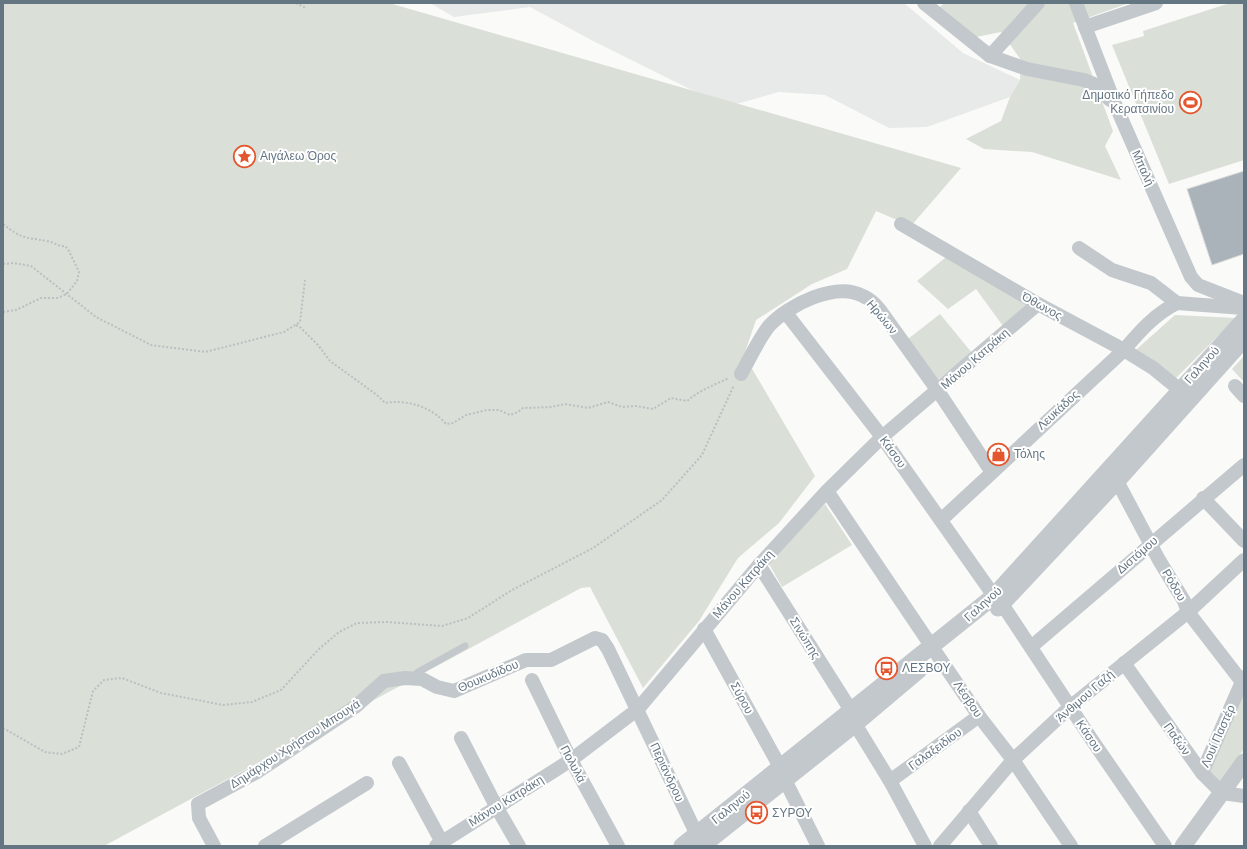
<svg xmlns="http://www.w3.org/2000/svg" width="1247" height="849" viewBox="0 0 1247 849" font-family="Helvetica,sans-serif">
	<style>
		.built { fill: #e8e9e9 }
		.green { fill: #dadfd7 }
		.building { fill: #aab3b9; stroke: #dcdcda }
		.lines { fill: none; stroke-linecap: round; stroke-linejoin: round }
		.path { stroke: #bbbfc2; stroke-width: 2; stroke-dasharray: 2 2; stroke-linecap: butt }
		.service { stroke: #c3c8cc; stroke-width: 7 }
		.minor { stroke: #c3c8cc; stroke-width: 14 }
		.tertiary { stroke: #c3c8cc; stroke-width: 17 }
		.labels { text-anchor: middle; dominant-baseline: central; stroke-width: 4; stroke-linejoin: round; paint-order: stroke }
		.poi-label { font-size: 12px; fill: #657683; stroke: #fff; text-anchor: start }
		.street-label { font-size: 12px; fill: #657683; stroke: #fff }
	</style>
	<rect width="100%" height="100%" fill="#fafaf8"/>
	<path class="built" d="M 430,3 L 904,3 L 963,53 L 1020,80 L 1010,97 L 927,127 L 889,128 L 825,95 L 779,92 L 726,107 L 595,42 L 530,7 L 454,17 Z"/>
	<g class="green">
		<path d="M 3,3 L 389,3 L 961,168 L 911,226 L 876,211 L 847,269 L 812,284 L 756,320 L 744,355 L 815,476 L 779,523 L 738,558 L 699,621 L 643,688 L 590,587 L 581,588 L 104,846 L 3,846 Z"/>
		<path d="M 944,3 L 1129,3 L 1073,23 L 1113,131 L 1105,146 L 1121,180 L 1032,152 L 984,149 L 966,139 L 1001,121 L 1010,97 L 1020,80 L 1021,60 L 1001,32 L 976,37 L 939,8 Z"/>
		<path d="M 1230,3 L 1244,3 L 1244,160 L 1169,184 L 1112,45 L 1144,36 L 1143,31 Z"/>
		<path d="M 946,257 L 1027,305 L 1003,326 L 976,289 L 948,309 L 917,281 Z"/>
		<path d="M 940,314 L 972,353 L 936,381 L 908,339 Z"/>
		<path d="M 1175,315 L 1236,318 L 1171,383 L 1128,357 Z"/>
		<path d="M 1244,356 L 1244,382 L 1232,369 Z"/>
		<path d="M 825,504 L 852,545 L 782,587 L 768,562 Z"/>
		<path d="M 1244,683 L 1244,749 L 1219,782 L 1206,772 Z"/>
	</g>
	<path class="building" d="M 1244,171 L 1244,254 L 1212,265 L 1187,189 Z"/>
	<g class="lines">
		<g class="path">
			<path d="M 296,3 L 306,8"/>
			<path d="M 3,224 C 22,239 24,237 47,241 C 54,242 58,247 65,246 L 68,249 L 79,272 L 77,281 L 67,294 L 57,298 L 41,298 L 16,310 L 3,312"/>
			<path d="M 3,264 L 14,263 L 31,266 L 96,317 L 151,345 L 205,352 L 284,332 L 300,322 L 305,280"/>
			<path d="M 296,325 L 301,328 L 318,345 L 330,361 L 377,395 L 385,403 C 407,399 432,407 446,424 L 453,423 L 466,415 L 487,410 L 499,410 L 510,415 L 518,412 L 523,408 L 551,407 L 565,404 L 588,408 L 608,402 L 622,407 L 636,406 L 653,409 L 671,398 L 687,401 C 700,390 714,385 729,378"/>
			<path d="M 3,728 L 45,752 L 62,754 L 79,747 L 93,691 L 104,680 L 122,678 L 161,693 L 223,705 L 252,702 L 281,690 L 319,649 L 339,632 L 357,623 L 387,622 L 442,626 L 468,618 L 512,590 L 593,548 L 662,500 L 702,455 L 734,385"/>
		</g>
		<path class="service" d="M 412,678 L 418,672 L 465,646"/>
		<g class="minor">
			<path d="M 924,3 L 990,56"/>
			<path d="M 1038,3 L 990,56 L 1027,69 L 1084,80 L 1096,85 L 1110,100"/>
			<path d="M 1076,3 L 1115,104 L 1191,277 L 1198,285 L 1244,303"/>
			<path d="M 1085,27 L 1156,3"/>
			<path d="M 901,224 L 1038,304 L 1124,350 L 1153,368 L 1180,390"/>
			<path d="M 1079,248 L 1112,270 L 1151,283 L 1177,303 L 1243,308"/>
			<path d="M 786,313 L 882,437 L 994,596"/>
			<path d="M 741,374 C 750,358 758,340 769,326 C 788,305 836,281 863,296 C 870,299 875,304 880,310 L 938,391 L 991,471"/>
			<path d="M 1235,386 L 1244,396"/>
			<path d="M 1117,481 L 1159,560 L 1184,601 L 1188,612 L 1242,682"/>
			<path d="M 827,491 L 932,647 L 979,716 L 1013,760 L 1071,846"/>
			<path d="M 1203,498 L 1244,541"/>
			<path d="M 941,520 L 1124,350 C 1140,331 1155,314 1177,303"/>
			<path d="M 759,565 L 852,712"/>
			<path d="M 1002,604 L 1092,740 L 1165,846"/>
			<path d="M 704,629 L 780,767"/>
			<path d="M 1031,647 L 1244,465"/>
			<path d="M 1124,663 L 1202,773 L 1222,793 L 1244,796"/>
			<path d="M 532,680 L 571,760 L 618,846"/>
			<path d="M 855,724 L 890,781 L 925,846"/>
			<path d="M 461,738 L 497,808 L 519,846"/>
			<path d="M 399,763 L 444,846"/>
			<path d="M 1202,773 L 1244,677"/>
			<path d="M 785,780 L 818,846"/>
			<path d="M 890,781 L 979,716"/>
			<path d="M 969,811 L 991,846"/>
			<path d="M 214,846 L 199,818 L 198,804 L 257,772 L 355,707 L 384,681 L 405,678 L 422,679 L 437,687 L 454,691 L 526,660 L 551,660 L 595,638 L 602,640 L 608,649 L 697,835"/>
			<path d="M 265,846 L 367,783"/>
			<path d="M 436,846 L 571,760 L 638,709 L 759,565 L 827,491 L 882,437 L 1038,304"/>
			<path d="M 940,846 L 1013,760 L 1070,707 L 1188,612 L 1244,560"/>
		</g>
		<g class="tertiary">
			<path d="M 998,608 L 1117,481 L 1244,339"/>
			<path d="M 682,846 L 994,596 L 1244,320"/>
			<path d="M 702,846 L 855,724 L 919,670"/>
			<path d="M 1183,846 L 1244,762"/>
		</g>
	</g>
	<defs>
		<symbol id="stadium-ring" viewBox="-11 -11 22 22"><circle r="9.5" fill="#fff" stroke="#e4572e" stroke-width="1.5"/><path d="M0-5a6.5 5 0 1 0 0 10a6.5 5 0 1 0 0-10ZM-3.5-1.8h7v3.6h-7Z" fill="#e4572e"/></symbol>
		<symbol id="sight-ring" viewBox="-11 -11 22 22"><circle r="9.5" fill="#fff" stroke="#e4572e" stroke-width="1.5"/><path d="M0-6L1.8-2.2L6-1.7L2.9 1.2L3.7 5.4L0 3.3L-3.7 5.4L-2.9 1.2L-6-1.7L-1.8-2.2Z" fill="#e4572e"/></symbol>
		<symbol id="shop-ring" viewBox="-11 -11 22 22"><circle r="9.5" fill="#fff" stroke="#e4572e" stroke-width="1.5"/><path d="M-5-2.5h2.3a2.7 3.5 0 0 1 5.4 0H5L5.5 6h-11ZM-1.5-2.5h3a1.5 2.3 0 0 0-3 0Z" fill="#e4572e"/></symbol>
		<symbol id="bus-ring" viewBox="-11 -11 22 22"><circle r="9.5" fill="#fff" stroke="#e4572e" stroke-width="1.5"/><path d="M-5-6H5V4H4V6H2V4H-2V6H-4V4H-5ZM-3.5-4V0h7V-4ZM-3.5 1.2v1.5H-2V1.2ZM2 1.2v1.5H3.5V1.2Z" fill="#e4572e"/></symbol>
	</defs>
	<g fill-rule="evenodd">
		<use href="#stadium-ring" x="1178" y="90" width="25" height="25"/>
		<use href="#sight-ring" x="232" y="144" width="25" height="25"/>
		<use href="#shop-ring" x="986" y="442" width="25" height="25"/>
		<use href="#bus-ring" x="874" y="656" width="25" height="25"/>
		<use href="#bus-ring" x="744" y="800" width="25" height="25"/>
	</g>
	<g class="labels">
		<g class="poi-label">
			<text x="1174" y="95" text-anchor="end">Δημοτικό Γήπεδο<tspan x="1174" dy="14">Κερατσινίου</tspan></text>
			<text x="260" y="156">Αιγάλεω Όρος</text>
			<text x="1014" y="454">Τόλης</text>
			<text x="902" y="668">ΛΕΣΒΟΥ</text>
			<text x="772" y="813">ΣΥΡΟΥ</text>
		</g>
		<g class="street-label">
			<text transform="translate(1143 168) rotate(66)">Μπαλή</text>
			<text transform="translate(1042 306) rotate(29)">Όθωνος</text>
			<text transform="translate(882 317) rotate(50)">Ηρώων</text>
			<text transform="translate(975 359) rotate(-41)">Μάνου Κατράκη</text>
			<text transform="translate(1202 365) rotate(-48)">Γαληνού</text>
			<text transform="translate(1058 410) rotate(-43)">Λευκάδος</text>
			<text transform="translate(893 452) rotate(54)">Κάσου</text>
			<text transform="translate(1137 555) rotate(-41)">Διστόμου</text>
			<text transform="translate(743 584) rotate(-49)">Μάνου Κατράκη</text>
			<text transform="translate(1174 585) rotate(59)">Ρόδου</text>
			<text transform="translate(983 604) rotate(-42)">Γαληνού</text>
			<text transform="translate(805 638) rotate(58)">Σινώπης</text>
			<text transform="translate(488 676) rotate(-23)">Θουκυδίδου</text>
			<text transform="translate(1085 696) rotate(-41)">Άνθιμου Γαζή</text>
			<text transform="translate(742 698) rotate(61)">Σύρου</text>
			<text transform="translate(968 699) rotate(56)">Λέσβου</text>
			<text transform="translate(1089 736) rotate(56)">Κάσου</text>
			<text transform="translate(1218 736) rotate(-66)">Λουί Παστέρ</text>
			<text transform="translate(1177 739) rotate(55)">Παξών</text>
			<text transform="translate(295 744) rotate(-33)">Δημάρχου Χρήστου Μπουγά</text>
			<text transform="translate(935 749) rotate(-36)">Γαλαξειδίου</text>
			<text transform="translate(573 764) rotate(62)">Πολυλά</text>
			<text transform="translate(667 772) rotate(65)">Περιάνδρου</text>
			<text transform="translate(506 801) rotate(-32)">Μάνου Κατράκη</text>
			<text transform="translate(731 807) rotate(-39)">Γαληνού</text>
		</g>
	</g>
	<rect width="1247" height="849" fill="none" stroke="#657683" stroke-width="8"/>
</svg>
